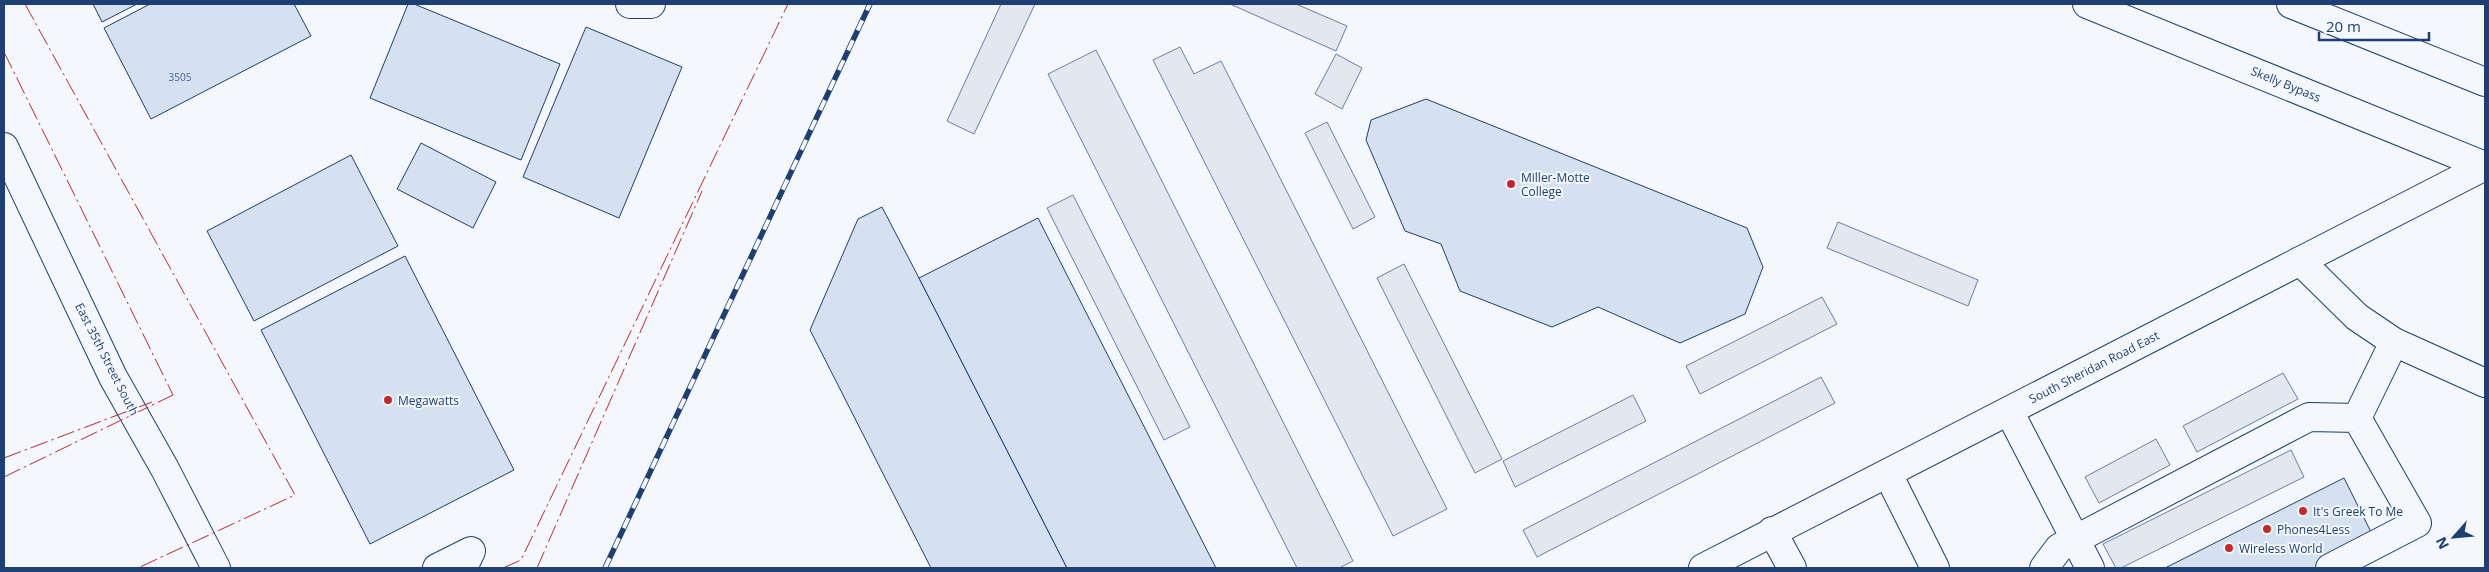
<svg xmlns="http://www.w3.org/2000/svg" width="2489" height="572" viewBox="0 0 2489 572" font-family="'Open Sans',sans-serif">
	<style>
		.parking { fill: #e3e8f0; stroke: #687fa3 }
		.building { fill: #d5e0f0; stroke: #1d3f73 }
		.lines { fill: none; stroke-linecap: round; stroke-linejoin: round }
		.minor-casing { stroke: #1d3f73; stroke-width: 30 }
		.major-casing { stroke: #1d3f73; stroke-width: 30 }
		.highway-casing { stroke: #1d3f73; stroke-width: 30 }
		.minor { stroke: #f4f7fb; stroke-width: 28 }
		.major { stroke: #f4f7fb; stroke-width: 28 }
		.highway { stroke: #f4f7fb; stroke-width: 28 }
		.rail-casing { stroke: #1d3f73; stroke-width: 5.5 }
		.rail { stroke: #f4f7fb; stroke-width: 4; stroke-dasharray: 11; stroke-linecap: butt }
		.power { stroke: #c62828; stroke-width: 1; stroke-dasharray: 18 4 2.5 4; stroke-linecap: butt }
		.poi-dot { fill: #c62828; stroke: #f4f7fb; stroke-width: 2 }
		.labels { text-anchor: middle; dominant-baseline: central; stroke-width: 4; stroke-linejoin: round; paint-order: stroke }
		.number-label { font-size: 10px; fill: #4b6792 }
		.street-label { font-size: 12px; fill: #1d3f73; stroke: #f4f7fb }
		.poi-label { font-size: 12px; fill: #1d3f73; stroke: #f4f7fb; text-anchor: start }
	</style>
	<rect width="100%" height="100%" fill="#f4f7fb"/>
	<g class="parking">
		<path d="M 1001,4 L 1035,4 L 974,134 L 947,121 Z"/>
		<path d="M 1230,4 L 1296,4 L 1347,26 L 1336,51 Z"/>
		<path d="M 1180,47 L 1194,74 L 1221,61 L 1447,509 L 1393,536 L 1153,60 Z"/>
		<path d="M 1096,50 L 1353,561 L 1339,568 L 1297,568 L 1048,74 Z"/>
		<path d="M 1336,54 L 1362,68 L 1342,109 L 1315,94 Z"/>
		<path d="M 1327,122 L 1375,217 L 1353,229 L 1305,133 Z"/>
		<path d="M 1073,195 L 1190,427 L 1164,440 L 1047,208 Z"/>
		<path d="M 1838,222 L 1978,280 L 1968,306 L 1827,248 Z"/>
		<path d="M 1404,264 L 1502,459 L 1475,473 L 1377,278 Z"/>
		<path d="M 1822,297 L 1837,324 L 1700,394 L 1686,366 Z"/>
		<path d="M 2283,373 L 2298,399 L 2197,452 L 2183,426 Z"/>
		<path d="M 1821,377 L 1835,403 L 1537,557 L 1523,530 Z"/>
		<path d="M 1633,395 L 1646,421 L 1515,487 L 1503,461 Z"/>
		<path d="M 2156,439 L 2170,465 L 2099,503 L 2085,477 Z"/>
		<path d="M 2291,450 L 2304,477 L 2121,568 L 2116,568 L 2103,544 Z"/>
	</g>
	<g class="building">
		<path d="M 93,4 L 137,4 L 102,22 Z"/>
		<path d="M 150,4 L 294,4 L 311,36 L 151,119 L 104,28 Z"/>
		<path d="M 408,4 L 414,4 L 560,64 L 521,160 L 370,98 Z"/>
		<path d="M 586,27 L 682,67 L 619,218 L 523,177 Z"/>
		<path d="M 1426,99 L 1747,228 L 1763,267 L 1745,314 L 1680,343 L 1598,307 L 1552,327 L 1460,291 L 1441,244 L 1405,231 L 1366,140 L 1371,120 Z"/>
		<path d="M 421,143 L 496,182 L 473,228 L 397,189 Z"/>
		<path d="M 351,155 L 398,246 L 254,321 L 207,231 Z"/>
		<path d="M 882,207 L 919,278 L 1067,568 L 931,568 L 810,330 L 858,219 Z"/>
		<path d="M 1038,218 L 1216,568 L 1067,568 L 919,278 Z"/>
		<path d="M 405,256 L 514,470 L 370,544 L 261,330 Z"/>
		<path d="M 2344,478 L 2374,538 L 2314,568 L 2165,568 Z"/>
	</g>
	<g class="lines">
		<defs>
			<g id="minor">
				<path d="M 630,4 L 651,4"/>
				<path d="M 4,147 L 113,377 L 165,469 L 216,568"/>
				<path d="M 2009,411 L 2090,568"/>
				<path d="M 2357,418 L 2394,342"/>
				<path d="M 1888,474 L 1935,568"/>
				<path d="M 1772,531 L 1792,568"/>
				<path d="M 437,568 L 471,551 L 463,568"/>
				<path d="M 2044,568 L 2059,548 L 2309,417 L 2357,418 L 2417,523 L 2330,568"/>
			</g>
			<g id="major">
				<path d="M 2300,261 L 2357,317 L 2394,342 L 2485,383"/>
				<path d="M 1703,568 L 2485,166"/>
			</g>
			<g id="highway">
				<path d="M 2087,4 L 2485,166"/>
				<path d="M 2291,4 L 2485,82"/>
			</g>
		</defs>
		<use href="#minor" class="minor-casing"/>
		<use href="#major" class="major-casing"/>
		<use href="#highway" class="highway-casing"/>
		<use href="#minor" class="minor"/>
		<use href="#major" class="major"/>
		<use href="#highway" class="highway"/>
		<defs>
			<path id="rail" d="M 605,568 L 870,4"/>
		</defs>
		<use href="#rail" class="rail-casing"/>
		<use href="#rail" class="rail"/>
		<g class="power">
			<path d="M 25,4 L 295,495 L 138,568"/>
			<path d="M 4,52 L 173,395"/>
			<path d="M 4,458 L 152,402"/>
			<path d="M 4,477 L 173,395"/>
			<path d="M 503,568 L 521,560 L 788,4"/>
			<path d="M 537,568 L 702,191"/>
		</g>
	</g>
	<g class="poi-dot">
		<circle cx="1511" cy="184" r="5"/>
		<circle cx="388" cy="400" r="5"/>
		<circle cx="2303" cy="511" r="5"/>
		<circle cx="2267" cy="529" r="5"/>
		<circle cx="2229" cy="548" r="5"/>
	</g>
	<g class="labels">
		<g class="number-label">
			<text x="180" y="77">3505</text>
		</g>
		<g class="street-label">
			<text transform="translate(2286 84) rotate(22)">Skelly Bypass</text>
			<text transform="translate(107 359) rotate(63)">East 35th Street South</text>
			<text transform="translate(2094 367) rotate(-27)">South Sheridan Road East</text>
		</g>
		<g class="poi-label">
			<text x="1521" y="177">Miller-Motte<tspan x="1521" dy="14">College</tspan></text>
			<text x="398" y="400">Megawatts</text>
			<text x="2313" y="511">It's Greek To Me</text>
			<text x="2277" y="529">Phones4Less</text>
			<text x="2239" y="548">Wireless World</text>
		</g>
	</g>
	<rect width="2489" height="572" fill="none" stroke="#1d3f73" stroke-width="10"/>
	<g transform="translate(2454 537) rotate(243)" stroke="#f4f7fb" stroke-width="4" paint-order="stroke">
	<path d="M0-4L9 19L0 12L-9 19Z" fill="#1d3f73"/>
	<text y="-8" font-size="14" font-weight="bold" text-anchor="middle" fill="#1d3f73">N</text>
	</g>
	<path d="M2319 32v8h110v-8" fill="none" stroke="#1d3f73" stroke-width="2.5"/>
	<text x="2326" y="32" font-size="15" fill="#1d3f73" stroke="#f4f7fb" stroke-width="4" paint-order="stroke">20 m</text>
</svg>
